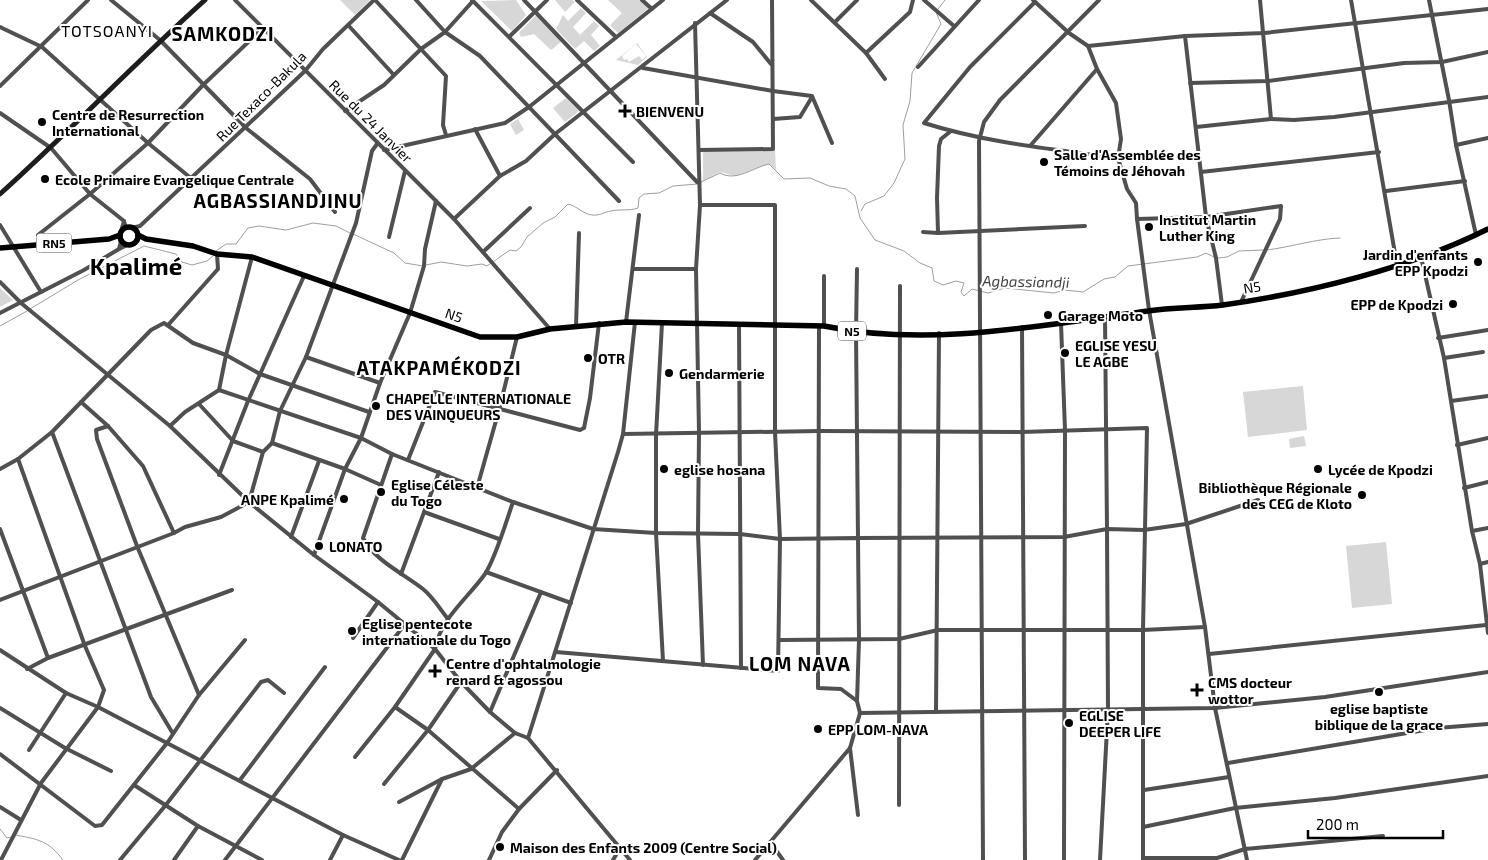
<svg xmlns="http://www.w3.org/2000/svg" width="1488" height="860" viewBox="0 0 1488 860" font-family="'Exo 2',sans-serif">
	<style>
		.green { fill: #d7d7d7; fill-rule: evenodd }
		.lines { fill: none; stroke-linecap: round; stroke-linejoin: round }
		.stream { stroke: #9e9e9e; stroke-width: 1 }
		.minor { stroke: #505050; stroke-width: 4 }
		.secondary { stroke: #1d1d1d; stroke-width: 5 }
		.primary { stroke: #000; stroke-width: 5.5 }
		.poi-dot { fill: #000; stroke: #fff; stroke-width: 2 }
		.labels { text-anchor: middle; dominant-baseline: central; stroke-width: 4; stroke-linejoin: round; paint-order: stroke }
		.shield { fill: #fff; stroke: #4c4c4c; stroke-width: 1 }
		.shield-label { font-size: 12px; font-weight: bold; fill: #000 }
		.street-label { font-size: 14px; fill: #000; stroke: #fff }
		.poi-label { font-size: 14px; font-weight: bold; fill: #000; stroke: #fff; text-anchor: start }
		.water-label { font-size: 15px; font-style: italic; fill: #3f3f3f; stroke: #fff }
		.quarter-label { font-size: 16px; letter-spacing: 1px; fill: #000; stroke: #fff }
		.district-label { font-size: 19px; font-weight: bold; letter-spacing: 1px; fill: #000; stroke: #fff }
		.town-label { font-size: 24px; font-weight: bold; fill: #000; stroke: #fff }
	</style>
	<rect width="100%" height="100%" fill="#fff"/>
	<g class="green">
		<path d="M 340,0 L 370,0 L 355,15 Z"/>
		<path d="M 516,0 L 526,15 L 512,31 L 481,1 Z"/>
		<path d="M 555,0 L 573,0 L 575,2 L 565,12 Z"/>
		<path d="M 608,0 L 639,0 L 649,8 L 618,33 L 610,25 L 622,13 Z"/>
		<path d="M 581,8 L 586,13 L 573,27 L 580,35 L 594,21 L 599,26 L 591,35 L 600,46 L 594,51 L 584,41 L 575,49 L 556,29 L 563,15 L 568,21 Z"/>
		<path d="M 538,15 L 562,41 L 551,50 L 534,34 L 521,37 L 519,33 L 535,16 Z"/>
		<path d="M 637,43 L 647,57 L 638,65 L 616,60 ZM 636,44 L 646,56 L 642,60 L 639,56 L 629,62 L 627,59 L 624,60 L 622,56 Z"/>
		<path d="M 566,98 L 579,111 L 565,122 L 553,108 Z"/>
		<path d="M 518,119 L 524,130 L 516,135 L 510,124 Z"/>
		<path d="M 775,150 L 776,170 L 769,164 L 735,176 L 720,172 L 703,181 L 703,151 Z"/>
		<path d="M 0,288 L 13,300 L 0,307 Z"/>
		<path d="M 1303,386 L 1307,430 L 1248,437 L 1243,392 Z"/>
		<path d="M 1304,436 L 1306,446 L 1290,448 L 1289,439 Z"/>
		<path d="M 1386,542 L 1392,604 L 1352,608 L 1346,546 Z"/>
	</g>
	<g class="lines">
		<g class="stream">
			<path d="M 938,9 L 945,0"/>
			<path d="M 701,182 L 720,173 C 736,182 752,168 769,164 L 784,179 L 810,178 L 829,186 L 846,189 L 855,196 L 860,218 L 875,240 L 904,251 L 920,263 L 932,268 L 934,281 L 943,285 L 956,281 L 964,283 L 961,292 L 964,296 L 972,289 L 988,293 L 1005,288 L 1054,293 L 1064,290 L 1083,292 L 1104,279 L 1115,277 L 1128,266 L 1197,257 L 1206,253 L 1214,257"/>
			<path d="M 861,211 L 865,204 L 884,196 L 894,183 L 905,159 L 903,125 L 910,101 L 912,73 L 941,24 L 936,12"/>
			<path d="M 353,234 L 394,253 L 405,263 L 423,266"/>
			<path d="M 1267,250 C 1291,247 1315,239 1340,238"/>
			<path d="M 216,251 L 226,244 L 236,244 L 248,228 L 259,226 L 286,230 L 313,223 L 336,226 L 350,233"/>
			<path d="M 1218,258 L 1227,257 L 1239,251 L 1263,250"/>
			<path d="M 426,265 L 441,262 L 467,266 L 482,264 L 487,266 L 510,250 L 516,251 L 521,247 L 527,237 L 543,223 L 555,217 L 568,204 C 577,206 583,214 592,215 C 599,216 604,212 611,211 C 619,209 630,211 638,208 L 639,198 L 644,194 L 659,193 L 673,186 L 698,184"/>
			<path d="M 30,309 L 78,280 L 144,246 L 176,254 L 182,262 L 192,265 L 207,261 L 213,256"/>
			<path d="M 0,326 L 27,311"/>
			<path d="M 0,829 L 7,838 L 11,837"/>
			<path d="M 15,835 C 38,839 49,841 63,860"/>
		</g>
		<g class="minor">
			<path d="M 111,0 L 160,40 L 246,128 L 310,179 L 335,212"/>
			<path d="M 235,0 L 454,219 L 550,329"/>
			<path d="M 375,0 L 446,76 L 443,125 L 446,135"/>
			<path d="M 416,0 L 445,32 L 480,56 L 619,201"/>
			<path d="M 472,0 L 633,162"/>
			<path d="M 524,0 L 697,182"/>
			<path d="M 577,0 L 616,37"/>
			<path d="M 642,0 L 652,9"/>
			<path d="M 811,0 L 866,53 L 885,79"/>
			<path d="M 924,0 L 954,26"/>
			<path d="M 1033,0 L 1069,33 L 1088,46 L 1185,36 L 1264,33 L 1488,9"/>
			<path d="M 1260,0 L 1271,119"/>
			<path d="M 1351,0 L 1397,265"/>
			<path d="M 1429,0 L 1449,100 L 1456,145 L 1476,235"/>
			<path d="M 1035,2 L 970,67 L 924,123 C 987,143 1053,149 1118,158"/>
			<path d="M 710,13 L 753,42 L 771,64"/>
			<path d="M 835,22 L 857,0"/>
			<path d="M 695,23 L 700,205 L 696,269 L 699,432 L 698,534 L 703,665"/>
			<path d="M 348,25 L 393,74"/>
			<path d="M 0,27 L 42,47 L 148,143 L 192,179"/>
			<path d="M 510,36 L 547,0"/>
			<path d="M 1185,36 L 1206,217 L 1216,258 L 1222,305"/>
			<path d="M 1088,46 L 1097,69 L 1116,103 L 1121,139 L 1118,158 L 1127,189 L 1136,203 L 1137,219"/>
			<path d="M 866,53 L 910,12 L 913,0"/>
			<path d="M 918,67 L 979,0"/>
			<path d="M 643,68 L 773,91 L 812,96 L 832,143"/>
			<path d="M 1190,83 L 1268,81 L 1404,63 L 1442,62 L 1488,52"/>
			<path d="M 0,86 L 88,0"/>
			<path d="M 345,111 L 384,85 L 421,49 L 445,32 L 473,1"/>
			<path d="M 0,113 L 51,148 L 90,194 L 124,221"/>
			<path d="M 773,119 L 800,117 L 812,97"/>
			<path d="M 1196,127 L 1271,119 L 1294,120 L 1334,117 L 1488,97"/>
			<path d="M 475,129 L 500,176"/>
			<path d="M 951,131 L 941,139 L 939,146 L 937,198 L 938,233 L 1085,226"/>
			<path d="M 1456,145 L 1488,138"/>
			<path d="M 1030,146 L 1097,69"/>
			<path d="M 384,150 L 505,123 L 529,107 L 663,0"/>
			<path d="M 699,150 L 773,149 L 772,0"/>
			<path d="M 1201,172 L 1379,152"/>
			<path d="M 1386,191 L 1465,181"/>
			<path d="M 454,219 L 500,176 L 526,161 L 555,134 L 727,0"/>
			<path d="M 0,225 L 41,292"/>
			<path d="M 131,228 L 140,226 L 305,71 L 323,49 L 374,0"/>
			<path d="M 923,232 L 938,233"/>
			<path d="M 38,235 L 90,194 L 148,143 L 203,85 L 263,28"/>
			<path d="M 120,235 L 124,221 L 126,228"/>
			<path d="M 389,237 L 405,171"/>
			<path d="M 121,241 L 119,249 L 127,245"/>
			<path d="M 483,252 L 530,208"/>
			<path d="M 1421,257 L 1444,358 L 1472,531 L 1480,564 L 1488,633"/>
			<path d="M 634,269 L 696,269"/>
			<path d="M 857,269 L 856,332 L 858,538 L 1064,537 L 1107,529 L 1105,317"/>
			<path d="M 824,276 L 824,326"/>
			<path d="M 0,282 L 21,303 L 170,426 L 249,502 L 314,555 L 378,602 L 435,649 L 461,682 L 490,712 L 515,733 L 528,738 L 630,860"/>
			<path d="M 1241,302 L 1280,219 L 1281,206 L 1206,217 L 1137,219 L 1149,310 L 1205,627 L 1215,708 L 1247,860"/>
			<path d="M 0,313 L 84,270 L 119,249"/>
			<path d="M 626,322 L 639,215"/>
			<path d="M 662,323 L 656,435 L 656,533 L 663,661"/>
			<path d="M 1061,323 L 1065,430 L 1064,860"/>
			<path d="M 169,324 L 218,269 L 217,254"/>
			<path d="M 739,324 L 741,668"/>
			<path d="M 576,326 L 579,233"/>
			<path d="M 819,326 L 818,688 L 841,689 L 857,701"/>
			<path d="M 1022,327 L 1025,860"/>
			<path d="M 1438,338 L 1488,330"/>
			<path d="M 306,357 L 380,383"/>
			<path d="M 1444,358 L 1483,352"/>
			<path d="M 219,390 L 361,438 L 392,454 L 513,502 L 593,529 L 656,533 L 740,534 L 780,539 L 858,538 L 859,640 L 857,701 L 860,713 L 850,748 L 755,860"/>
			<path d="M 1451,401 L 1488,396"/>
			<path d="M 81,402 L 108,426 L 143,466 L 174,533 L 185,527 L 221,517 L 249,502 L 263,452 L 272,443 L 280,411 L 306,357 L 356,223 L 372,151 L 377,144"/>
			<path d="M 199,404 L 233,441 L 263,452"/>
			<path d="M 108,426 L 96,430 L 97,439 L 137,546 L 199,695"/>
			<path d="M 170,426 L 185,412 L 219,390 L 226,355 L 252,257"/>
			<path d="M 52,432 L 151,697 L 172,732"/>
			<path d="M 623,434 L 820,431 L 1022,432 L 1147,428 L 1143,630 L 1143,860"/>
			<path d="M 272,443 L 345,469 L 381,485"/>
			<path d="M 1457,445 L 1488,438"/>
			<path d="M 392,454 L 363,538 C 374,560 404,574 423,589 C 433,597 440,609 448,619"/>
			<path d="M 408,460 L 435,392 L 580,430 L 584,428 L 590,398 L 599,323"/>
			<path d="M 0,469 L 18,459 L 52,432 L 151,330 L 164,323 L 193,343 L 226,355 L 260,374 L 369,412"/>
			<path d="M 219,475 L 248,401 L 304,276"/>
			<path d="M 477,488 L 499,410 L 517,337"/>
			<path d="M 1464,488 L 1488,482"/>
			<path d="M 424,512 L 499,539"/>
			<path d="M 0,529 L 48,658"/>
			<path d="M 1472,531 L 1488,528"/>
			<path d="M 291,537 L 319,461"/>
			<path d="M 314,555 L 345,469 L 361,438 L 380,383 L 410,313 L 424,266 L 425,249 L 436,201"/>
			<path d="M 1480,564 L 1488,562"/>
			<path d="M 486,572 L 571,603"/>
			<path d="M 401,574 L 439,472"/>
			<path d="M 0,600 L 174,533"/>
			<path d="M 353,638 L 378,602"/>
			<path d="M 780,640 L 899,639 L 938,630 L 1143,630 L 1205,627"/>
			<path d="M 0,650 L 66,693 L 98,707 L 343,835 L 399,860"/>
			<path d="M 556,652 L 778,671 L 780,539 L 775,432 L 775,205 L 700,205"/>
			<path d="M 1209,654 L 1486,625"/>
			<path d="M 27,669 L 48,658 L 232,590"/>
			<path d="M 395,707 L 428,730 L 519,809"/>
			<path d="M 0,708 L 65,748 L 111,771"/>
			<path d="M 490,712 L 541,592"/>
			<path d="M 936,712 L 939,333"/>
			<path d="M 860,713 L 1215,708 L 1325,697 L 1488,672"/>
			<path d="M 528,738 L 618,452 L 623,434 L 635,322"/>
			<path d="M 850,748 L 858,815"/>
			<path d="M 29,750 L 66,693"/>
			<path d="M 0,754 L 95,826 L 102,825 L 167,743 L 199,695 L 245,640"/>
			<path d="M 355,757 L 395,707 L 435,649 C 440,619 468,598 485,574 C 496,557 506,522 513,502"/>
			<path d="M 1228,763 L 1437,728 L 1488,724"/>
			<path d="M 240,780 L 325,667"/>
			<path d="M 384,784 L 428,730 L 461,682"/>
			<path d="M 134,785 L 198,826 L 262,860"/>
			<path d="M 1144,790 L 1229,777"/>
			<path d="M 399,802 L 442,779"/>
			<path d="M 899,805 L 900,286"/>
			<path d="M 0,807 L 21,820"/>
			<path d="M 1143,827 L 1235,808 L 1335,798 L 1488,776"/>
			<path d="M 770,842 L 783,860"/>
			<path d="M 1143,858 L 1217,858 L 1245,849 L 1383,836"/>
			<path d="M 1,860 L 41,783 L 98,707 L 104,690 L 85,646 L 18,459"/>
			<path d="M 120,860 L 165,806 L 261,682 L 268,680 L 284,693"/>
			<path d="M 174,860 L 198,826"/>
			<path d="M 225,860 L 405,624"/>
			<path d="M 330,860 L 343,835"/>
			<path d="M 402,860 L 442,779 L 471,769 L 515,733"/>
			<path d="M 489,860 L 502,832 L 519,809 L 557,770"/>
			<path d="M 613,860 L 620,848"/>
			<path d="M 983,860 L 979,141 L 984,122 L 1000,100 L 1099,0"/>
			<path d="M 1100,860 L 1108,710 L 1107,529 L 1144,530 L 1186,524 L 1258,500"/>
		</g>
		<path class="secondary" d="M 0,194 C 70,131 135,63 205,0"/>
		<g class="primary">
			<circle cx="129" cy="236" r="9"/>
			<path d="M 138,235 L 146,239 L 193,246 L 217,254 L 252,257 L 480,337 L 517,337 L 550,329 L 626,322 L 824,326 C 929,348 1043,325 1148,311 C 1173,307 1198,308 1223,305 C 1309,293 1410,268 1488,229"/>
			<path d="M 0,248 L 109,239 L 120,235"/>
		</g>
	</g>
	<g class="poi-dot">
		<path d="M622.5 103.5h5v5h5v5h-5v5h-5v-5h-5v-5h5z"/>
		<circle cx="42" cy="122" r="5"/>
		<circle cx="1044" cy="162" r="5"/>
		<circle cx="45" cy="179" r="5"/>
		<circle cx="1149" cy="227" r="5"/>
		<circle cx="1478" cy="262" r="5"/>
		<circle cx="1453" cy="304" r="5"/>
		<circle cx="1048" cy="315" r="5"/>
		<circle cx="1065" cy="353" r="5"/>
		<circle cx="588" cy="358" r="5"/>
		<circle cx="669" cy="373" r="5"/>
		<circle cx="376" cy="406" r="5"/>
		<circle cx="664" cy="469" r="5"/>
		<circle cx="1318" cy="469" r="5"/>
		<circle cx="381" cy="492" r="5"/>
		<circle cx="1362" cy="495" r="5"/>
		<circle cx="344" cy="499" r="5"/>
		<circle cx="319" cy="546" r="5"/>
		<circle cx="352" cy="631" r="5"/>
		<path d="M432.5 663.5h5v5h5v5h-5v5h-5v-5h-5v-5h5z"/>
		<path d="M1194.5 682.5h5v5h5v5h-5v5h-5v-5h-5v-5h5z"/>
		<circle cx="1379" cy="692" r="5"/>
		<circle cx="1069" cy="723" r="5"/>
		<circle cx="818" cy="729" r="5"/>
		<circle cx="500" cy="847" r="5"/>
	</g>
	<g class="labels">
		<g class="shield">
			<rect x="36.5" y="233.5" width="35" height="19" rx="4"/>
			<rect x="838" y="321.5" width="28" height="19" rx="4"/>
		</g>
		<g class="shield-label">
			<text x="54" y="243">RN5</text>
			<text x="852" y="331">N5</text>
		</g>
		<g class="street-label">
			<text transform="translate(261 96) rotate(-45)">Rue Texaco-Bakula</text>
			<text transform="translate(371 121) rotate(45)">Rue du 24 Janvier</text>
			<text transform="translate(1252 287) rotate(-9)">N5</text>
			<text transform="translate(454 315) rotate(19)">N5</text>
		</g>
		<g class="poi-label">
			<text x="636" y="111">BIENVENU</text>
			<text x="52" y="114">Centre de Resurrection<tspan x="52" dy="16">International</tspan></text>
			<text x="1054" y="154">Salle d'Assemblée des<tspan x="1054" dy="16">Témoins de Jéhovah</tspan></text>
			<text x="55" y="179">Ecole Primaire Evangelique Centrale</text>
			<text x="1159" y="219">Institut Martin<tspan x="1159" dy="16">Luther King</tspan></text>
			<text x="1468" y="254" text-anchor="end">Jardin d'enfants<tspan x="1468" dy="16">EPP Kpodzi</tspan></text>
			<text x="1443" y="304" text-anchor="end">EPP de Kpodzi</text>
			<text x="1058" y="315">Garage Moto</text>
			<text x="1075" y="345">EGLISE YESU<tspan x="1075" dy="16">LE AGBE</tspan></text>
			<text x="598" y="358">OTR</text>
			<text x="679" y="373">Gendarmerie</text>
			<text x="386" y="398">CHAPELLE INTERNATIONALE<tspan x="386" dy="16">DES VAINQUEURS</tspan></text>
			<text x="674" y="469">eglise hosana</text>
			<text x="1328" y="469">Lycée de Kpodzi</text>
			<text x="391" y="484">Eglise Céleste<tspan x="391" dy="16">du Togo</tspan></text>
			<text x="1352" y="487" text-anchor="end">Bibliothèque Régionale<tspan x="1352" dy="16">des CEG de Kloto</tspan></text>
			<text x="334" y="499" text-anchor="end">ANPE Kpalimé</text>
			<text x="329" y="546">LONATO</text>
			<text x="362" y="623">Eglise pentecote<tspan x="362" dy="16">internationale du Togo</tspan></text>
			<text x="446" y="663">Centre d'ophtalmologie<tspan x="446" dy="16">renard &amp; agossou</tspan></text>
			<text x="1208" y="682">CMS docteur<tspan x="1208" dy="16">wottor</tspan></text>
			<text x="1379" y="708" text-anchor="middle">eglise baptiste<tspan x="1379" dy="16">biblique de la grace</tspan></text>
			<text x="1079" y="715">EGLISE<tspan x="1079" dy="16">DEEPER LIFE</tspan></text>
			<text x="828" y="729">EPP LOM-NAVA</text>
			<text x="510" y="847">Maison des Enfants 2009 (Centre Social)</text>
		</g>
		<g class="water-label">
			<text transform="translate(1026 281) rotate(1)">Agbassiandji</text>
		</g>
		<g class="quarter-label">
			<text x="107" y="30">TOTSOANYI</text>
		</g>
		<g class="district-label">
			<text x="223" y="33">SAMKODZI</text>
			<text x="278" y="200">AGBASSIANDJINU</text>
			<text x="439" y="367">ATAKPAMÉKODZI</text>
			<text x="800" y="663">LOM NAVA</text>
		</g>
		<g class="town-label">
			<text x="136" y="265">Kpalimé</text>
		</g>
	</g>
	<path d="M1308 830v8h135v-8" fill="none" stroke="#000000" stroke-width="2.5"/>
	<text x="1316" y="830" font-size="15" fill="#000000" stroke="#ffffff" stroke-width="4" paint-order="stroke">200 m</text>
</svg>
